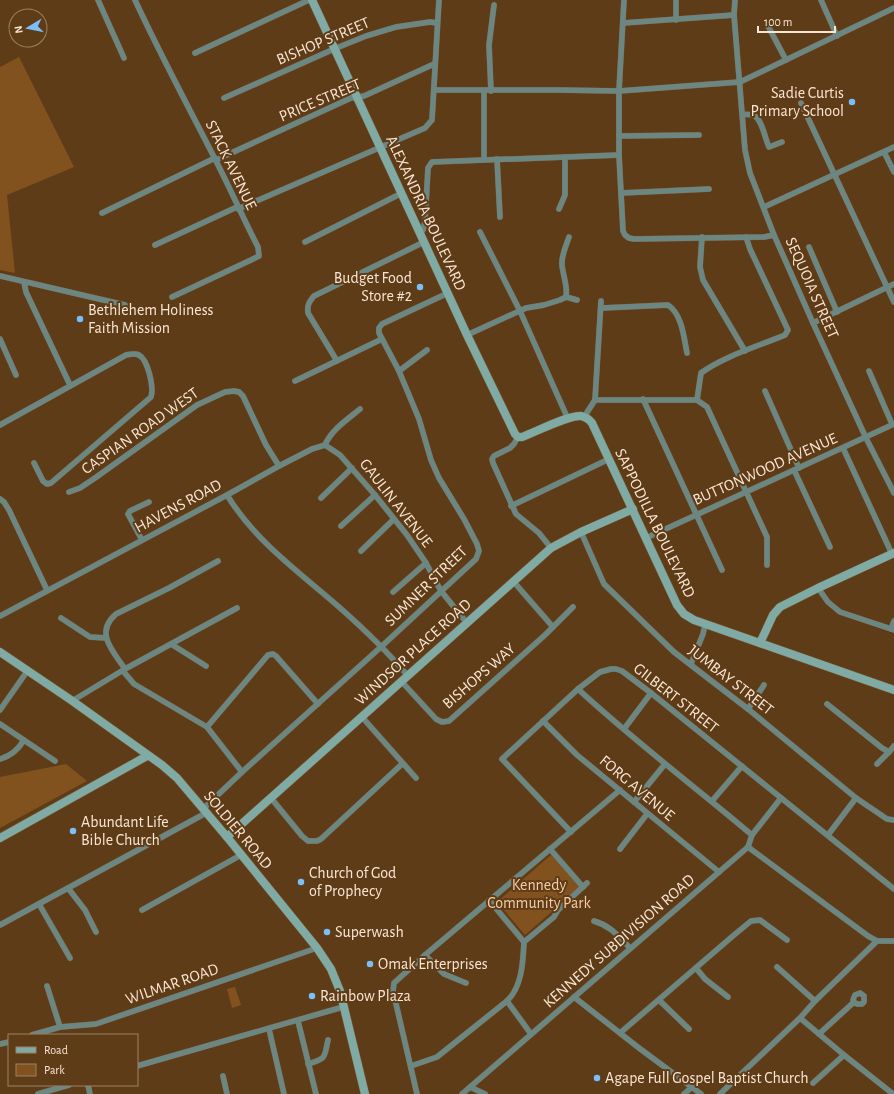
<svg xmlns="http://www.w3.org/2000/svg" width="894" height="1094" viewBox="0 0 894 1094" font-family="'Alegreya Sans',sans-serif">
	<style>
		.green { fill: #82521e }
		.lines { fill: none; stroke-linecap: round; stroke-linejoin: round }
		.street-casing { stroke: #7a5a39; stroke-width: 6 }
		.secondary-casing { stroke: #7a5a39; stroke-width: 9 }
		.street { stroke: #6c8682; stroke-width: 5.5 }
		.secondary { stroke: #80aba4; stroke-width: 8 }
		.poi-dot { fill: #7abff8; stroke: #5e3c18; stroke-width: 1.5 }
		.labels { text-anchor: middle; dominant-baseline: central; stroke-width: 4; stroke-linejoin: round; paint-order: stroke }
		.street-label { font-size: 16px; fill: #fae5d2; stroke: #5e3c18 }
		.poi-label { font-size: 16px; fill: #fae5d2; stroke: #5e3c18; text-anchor: start }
		.park-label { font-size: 16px; fill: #f8cda5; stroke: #5e3c18 }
	</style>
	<rect width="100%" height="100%" fill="#5e3c18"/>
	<g class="green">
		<path d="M 19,57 L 74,167 L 7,195 L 15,273 L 0,270 L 0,67 Z"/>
		<path d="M 66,764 L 87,781 L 0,828 L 0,777 Z"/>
		<path d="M 552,854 L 580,887 L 525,935 L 497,902 Z"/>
		<path d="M 235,987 L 241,1005 L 232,1008 L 227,989 Z"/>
	</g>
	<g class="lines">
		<defs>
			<g id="street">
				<path d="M 98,0 L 124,58"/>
				<path d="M 135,0 C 160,54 188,106 215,159 C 230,188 243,218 258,247 L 259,256 L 251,260 L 172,297"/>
				<path d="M 624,0 L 619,91 L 619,155 L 623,231 L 625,235 L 629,238 L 634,239 L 764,237 L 774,235"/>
				<path d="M 676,0 L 676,20"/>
				<path d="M 735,0 L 734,15 L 745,150 L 750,173 L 774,235 L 813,323 L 866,438 L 894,493"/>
				<path d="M 821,0 L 837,36"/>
				<path d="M 623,23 L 734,15"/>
				<path d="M 768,26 L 786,60"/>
				<path d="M 195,53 L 309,0"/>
				<path d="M 434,90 L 558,90 L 619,91 L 740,82 L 894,8"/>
				<path d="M 484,91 L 484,160"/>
				<path d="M 491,91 L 489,45 L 494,5"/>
				<path d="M 224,98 L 334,49 L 366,36 L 396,27 L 430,22 L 437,23"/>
				<path d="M 801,103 L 894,302"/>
				<path d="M 743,114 C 746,115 750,114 753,115 C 762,118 765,139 769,147 L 782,142"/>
				<path d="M 619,136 L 699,135"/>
				<path d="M 884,152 L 894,172"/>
				<path d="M 497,159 L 500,217"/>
				<path d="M 216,160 L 351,98 L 364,96 L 434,64"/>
				<path d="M 621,193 L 709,189"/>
				<path d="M 764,207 L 894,147"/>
				<path d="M 238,209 L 425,128 L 432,120 L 439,0"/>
				<path d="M 559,209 L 565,195 L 565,157"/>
				<path d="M 102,213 L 215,158"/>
				<path d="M 480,232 L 520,311 L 568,419"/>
				<path d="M 420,233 L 423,230 L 425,222 L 428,168 L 432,162 L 619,155"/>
				<path d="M 702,237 L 700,267 L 703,280 L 745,351"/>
				<path d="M 305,242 L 402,193"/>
				<path d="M 155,245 L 237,207"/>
				<path d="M 809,247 L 837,312"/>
				<path d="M 0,276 L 125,305"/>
				<path d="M 24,282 L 26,292 L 70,385"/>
				<path d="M 566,297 L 577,300"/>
				<path d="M 602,308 L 668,305 C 682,314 684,338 687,353"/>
				<path d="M 813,323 L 894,284"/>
				<path d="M 467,335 L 526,308 L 544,305 L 560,300 L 566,297 C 568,286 563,276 562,265 C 561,256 566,246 569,237"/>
				<path d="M 0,339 L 16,375"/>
				<path d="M 337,361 L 308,313 C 307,305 309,302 314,296 L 424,242"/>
				<path d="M 399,371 L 427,350"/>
				<path d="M 869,371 L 892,424"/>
				<path d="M 295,381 L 382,339"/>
				<path d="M 765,391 L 799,468"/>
				<path d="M 643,399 L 722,570"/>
				<path d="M 595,400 L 697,400 L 707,407 L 767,537 L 767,565"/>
				<path d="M 697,400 L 701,373 C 724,356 759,346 785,335 L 788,330 L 750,249 L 746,237"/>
				<path d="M 584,417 L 595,400 L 601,301"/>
				<path d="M 0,425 L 126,355 C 131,354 135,353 139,355 C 148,360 154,387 151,397 L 51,483 L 47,484 L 43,481 L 34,463"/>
				<path d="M 518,437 L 514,444 L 510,448 L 494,456 L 492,459 L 493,463 L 516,514 L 539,533 L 551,548"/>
				<path d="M 325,445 L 340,455 L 375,495 L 407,535 L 426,563 L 441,591 L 467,623"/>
				<path d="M 325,445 C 331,430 348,419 360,409"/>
				<path d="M 843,448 L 892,554"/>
				<path d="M 794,470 L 830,547"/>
				<path d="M 69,492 L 80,488 L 95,478 L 197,405 L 225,392 L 234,391 L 239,392 L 243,396 L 266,445 L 279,466"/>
				<path d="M 227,495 C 255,541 299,572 339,607 C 364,629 386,650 408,676"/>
				<path d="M 321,498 L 352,468"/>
				<path d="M 0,499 L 4,502 L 9,510 L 47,590"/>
				<path d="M 511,506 L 609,459"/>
				<path d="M 341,526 L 375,495"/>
				<path d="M 581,532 L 604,584 L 674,652 L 748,709 L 856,798 L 887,819 L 894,820"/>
				<path d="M 646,538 L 894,424"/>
				<path d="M 142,540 L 128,514 L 130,511 L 149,502"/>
				<path d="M 361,551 L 394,519"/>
				<path d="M 513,581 L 553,627"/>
				<path d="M 818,588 L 828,602 L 840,612 L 894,630"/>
				<path d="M 393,592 L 426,563"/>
				<path d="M 0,616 L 227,495 L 279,466 L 312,449 L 325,445"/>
				<path d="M 61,618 L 90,637 L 106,638"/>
				<path d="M 891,629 L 894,621"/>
				<path d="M 171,644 L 206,666"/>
				<path d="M 691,664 L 703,634 L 705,625"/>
				<path d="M 125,669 C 113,651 94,633 116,614 L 169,588 L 218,561"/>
				<path d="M 123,671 L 134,684 L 207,727 L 242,772"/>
				<path d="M 402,682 L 436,719 L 442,722 L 449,721 L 545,635 L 573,607"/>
				<path d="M 578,689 C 633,740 694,786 752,835"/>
				<path d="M 72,701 L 125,669 L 237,608"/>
				<path d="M 827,704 L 882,748 L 889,752 L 894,746"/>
				<path d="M 748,709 L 764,685"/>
				<path d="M 0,710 L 28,670"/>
				<path d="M 362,717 L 416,778"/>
				<path d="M 543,721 L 577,755 L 719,872"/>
				<path d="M 0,724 L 55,761"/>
				<path d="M 207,727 L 268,655 L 273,654 L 276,656 L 318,704"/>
				<path d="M 624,729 L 651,693"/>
				<path d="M 0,759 C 11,756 18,750 24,740"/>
				<path d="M 877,764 L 889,752"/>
				<path d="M 271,798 L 302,836 L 308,841 L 317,841 L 321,839 L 402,764"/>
				<path d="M 712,801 L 742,766"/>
				<path d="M 634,802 L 665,764"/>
				<path d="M 203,809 L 242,772 L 382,646 L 476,559 L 479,551 L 477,544 L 464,519 L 439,478 L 431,460 L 419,419 L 399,371 L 379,333 L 379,328 L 382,324 L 448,293"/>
				<path d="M 571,832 L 502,759 L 578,689 L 600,672 L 611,669 L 616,669 L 622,671 L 651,693 L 894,889"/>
				<path d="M 828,835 L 856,798"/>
				<path d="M 748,847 L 868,936 L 877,941 L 894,941"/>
				<path d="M 550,849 L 583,887"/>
				<path d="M 620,849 L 647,814"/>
				<path d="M 68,888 L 85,910 L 96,932"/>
				<path d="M 39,904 L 70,958"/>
				<path d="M 142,910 L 241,855"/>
				<path d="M 594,921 C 611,926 618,936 630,948"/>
				<path d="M 0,925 L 206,813"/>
				<path d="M 524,942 L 554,917 L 558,910 L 587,883"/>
				<path d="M 425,955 L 444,974 L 466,983"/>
				<path d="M 777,967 L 815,1001"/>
				<path d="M 696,968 L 705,979 L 728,997"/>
				<path d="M 47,986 L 60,1027"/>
				<path d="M 574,997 L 639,1048 L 701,1094"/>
				<path d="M 659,1000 L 689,1029"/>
				<path d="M 507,1001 L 531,1034"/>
				<path d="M 800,1018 L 815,1001 L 877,941"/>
				<path d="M 298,1021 L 316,1094"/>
				<path d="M 269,1029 L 284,1094"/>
				<path d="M 620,1033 L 734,935 L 751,921 L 760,920 L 787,940"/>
				<path d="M 819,1034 L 854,1002 L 853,1000 L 855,995 L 860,993 L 864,996 L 864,1002 L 862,1004 L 857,1004 L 854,1002"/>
				<path d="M 32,1035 L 60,1027 L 96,1024 L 317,948"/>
				<path d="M 0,1044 L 9,1042"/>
				<path d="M 308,1064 C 327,1058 324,1058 328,1040"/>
				<path d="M 137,1066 L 343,1007"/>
				<path d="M 411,1066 L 437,1057 L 507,1001 C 522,987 523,962 524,942 L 489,900"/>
				<path d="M 223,1076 L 227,1094"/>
				<path d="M 813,1083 L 844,1055"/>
				<path d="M 88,1085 L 90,1094"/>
				<path d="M 470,1087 L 485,1094"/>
				<path d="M 38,1094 L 69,1085"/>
				<path d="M 417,1094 L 393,991 L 394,983 L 425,955 L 620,790"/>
				<path d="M 462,1094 L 748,847 L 752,835 L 781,798"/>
				<path d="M 684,1094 L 692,1087"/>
				<path d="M 720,1094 L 800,1018 L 844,1055 L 893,1094"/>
			</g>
			<g id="secondary">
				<path d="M 312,0 L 467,335 L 515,434 L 518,437 L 522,437 C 536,432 568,415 581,416 C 586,417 589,419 592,423 L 677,605 L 684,614 L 694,620 L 894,690"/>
				<path d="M 760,643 L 773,615 L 780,607 L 818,588 L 894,553"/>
				<path d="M 0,652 L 71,700 L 162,765 L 177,778 L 227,837 L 317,948 L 331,969 L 340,991 L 365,1094"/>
				<path d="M 227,837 L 551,548 L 581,532 L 633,509"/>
				<path d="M 0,838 L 147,756"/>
			</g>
		</defs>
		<use href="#street" class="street-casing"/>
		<use href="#secondary" class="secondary-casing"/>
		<use href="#street" class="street"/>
		<use href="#secondary" class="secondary"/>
	</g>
	<g class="poi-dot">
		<circle cx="852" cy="102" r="4"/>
		<circle cx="420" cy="287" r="4"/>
		<circle cx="80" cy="319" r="4"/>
		<circle cx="73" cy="831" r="4"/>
		<circle cx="301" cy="882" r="4"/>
		<circle cx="327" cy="932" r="4"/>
		<circle cx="370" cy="964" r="4"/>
		<circle cx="312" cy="996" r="4"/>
		<circle cx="597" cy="1078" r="4"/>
	</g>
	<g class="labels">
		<g class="street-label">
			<text transform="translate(323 41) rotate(-23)">BISHOP STREET</text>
			<text transform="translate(320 100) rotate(-23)">PRICE STREET</text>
			<text transform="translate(231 165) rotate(64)">STACK AVENUE</text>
			<text transform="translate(426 213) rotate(65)">ALEXANDRIA BOULEVARD</text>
			<text transform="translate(812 288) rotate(66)">SEQUOIA STREET</text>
			<text transform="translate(140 431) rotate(-35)">CASPIAN ROAD WEST</text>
			<text transform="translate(765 469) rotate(-24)">BUTTONWOOD AVENUE</text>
			<text transform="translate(396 503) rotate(52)">GAULIN AVENUE</text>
			<text transform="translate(178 506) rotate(-28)">HAVENS ROAD</text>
			<text transform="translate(655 523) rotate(64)">SAPPODILLA BOULEVARD</text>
			<text transform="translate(426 586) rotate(-44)">SUMNER STREET</text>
			<text transform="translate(413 652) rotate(-42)">WINDSOR PLACE ROAD</text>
			<text transform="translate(479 676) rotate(-41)">BISHOPS WAY</text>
			<text transform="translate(731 680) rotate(38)">JUMBAY STREET</text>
			<text transform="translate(676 698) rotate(38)">GILBERT STREET</text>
			<text transform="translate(637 788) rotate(40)">FORG AVENUE</text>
			<text transform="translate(238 830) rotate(50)">SOLDIER ROAD</text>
			<text transform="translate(619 941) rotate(-41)">KENNEDY SUBDIVISION ROAD</text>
			<text transform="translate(172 984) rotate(-19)">WILMAR ROAD</text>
		</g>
		<g class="poi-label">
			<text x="844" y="93" text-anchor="end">Sadie Curtis<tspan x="844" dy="18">Primary School</tspan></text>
			<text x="412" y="278" text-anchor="end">Budget Food<tspan x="412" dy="18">Store #2</tspan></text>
			<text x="88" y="310">Bethlehem Holiness<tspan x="88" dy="18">Faith Mission</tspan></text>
			<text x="81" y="822">Abundant Life<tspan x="81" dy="18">Bible Church</tspan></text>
			<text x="309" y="873">Church of God<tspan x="309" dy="18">of Prophecy</tspan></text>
			<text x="335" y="932">Superwash</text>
			<text x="378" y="964">Omak Enterprises</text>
			<text x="320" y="996">Rainbow Plaza</text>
			<text x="605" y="1078">Agape Full Gospel Baptist Church</text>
		</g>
		<g class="park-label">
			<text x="539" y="885">Kennedy<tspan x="539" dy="18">Community Park</tspan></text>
		</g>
	</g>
	<rect x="8" y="1034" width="130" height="52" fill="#5e3c18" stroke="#9c8062"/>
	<rect x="16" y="1047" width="20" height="6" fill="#80aba4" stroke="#9c8062"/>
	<text x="44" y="1054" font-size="12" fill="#fae5d2">Road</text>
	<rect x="16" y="1064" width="20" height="12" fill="#82521e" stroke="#9c8062"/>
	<text x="44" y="1074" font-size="12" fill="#fae5d2">Park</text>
	<g transform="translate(28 28) rotate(260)"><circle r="19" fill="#5e3c18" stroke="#9c8062"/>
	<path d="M0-3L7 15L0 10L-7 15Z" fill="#7abff8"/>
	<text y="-6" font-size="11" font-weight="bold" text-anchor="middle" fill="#fae5d2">N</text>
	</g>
	<path d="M758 26v6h77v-6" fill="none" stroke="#fae5d2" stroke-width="2"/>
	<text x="764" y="26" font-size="12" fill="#fae5d2" stroke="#5e3c18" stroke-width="3" paint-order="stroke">100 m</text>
</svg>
